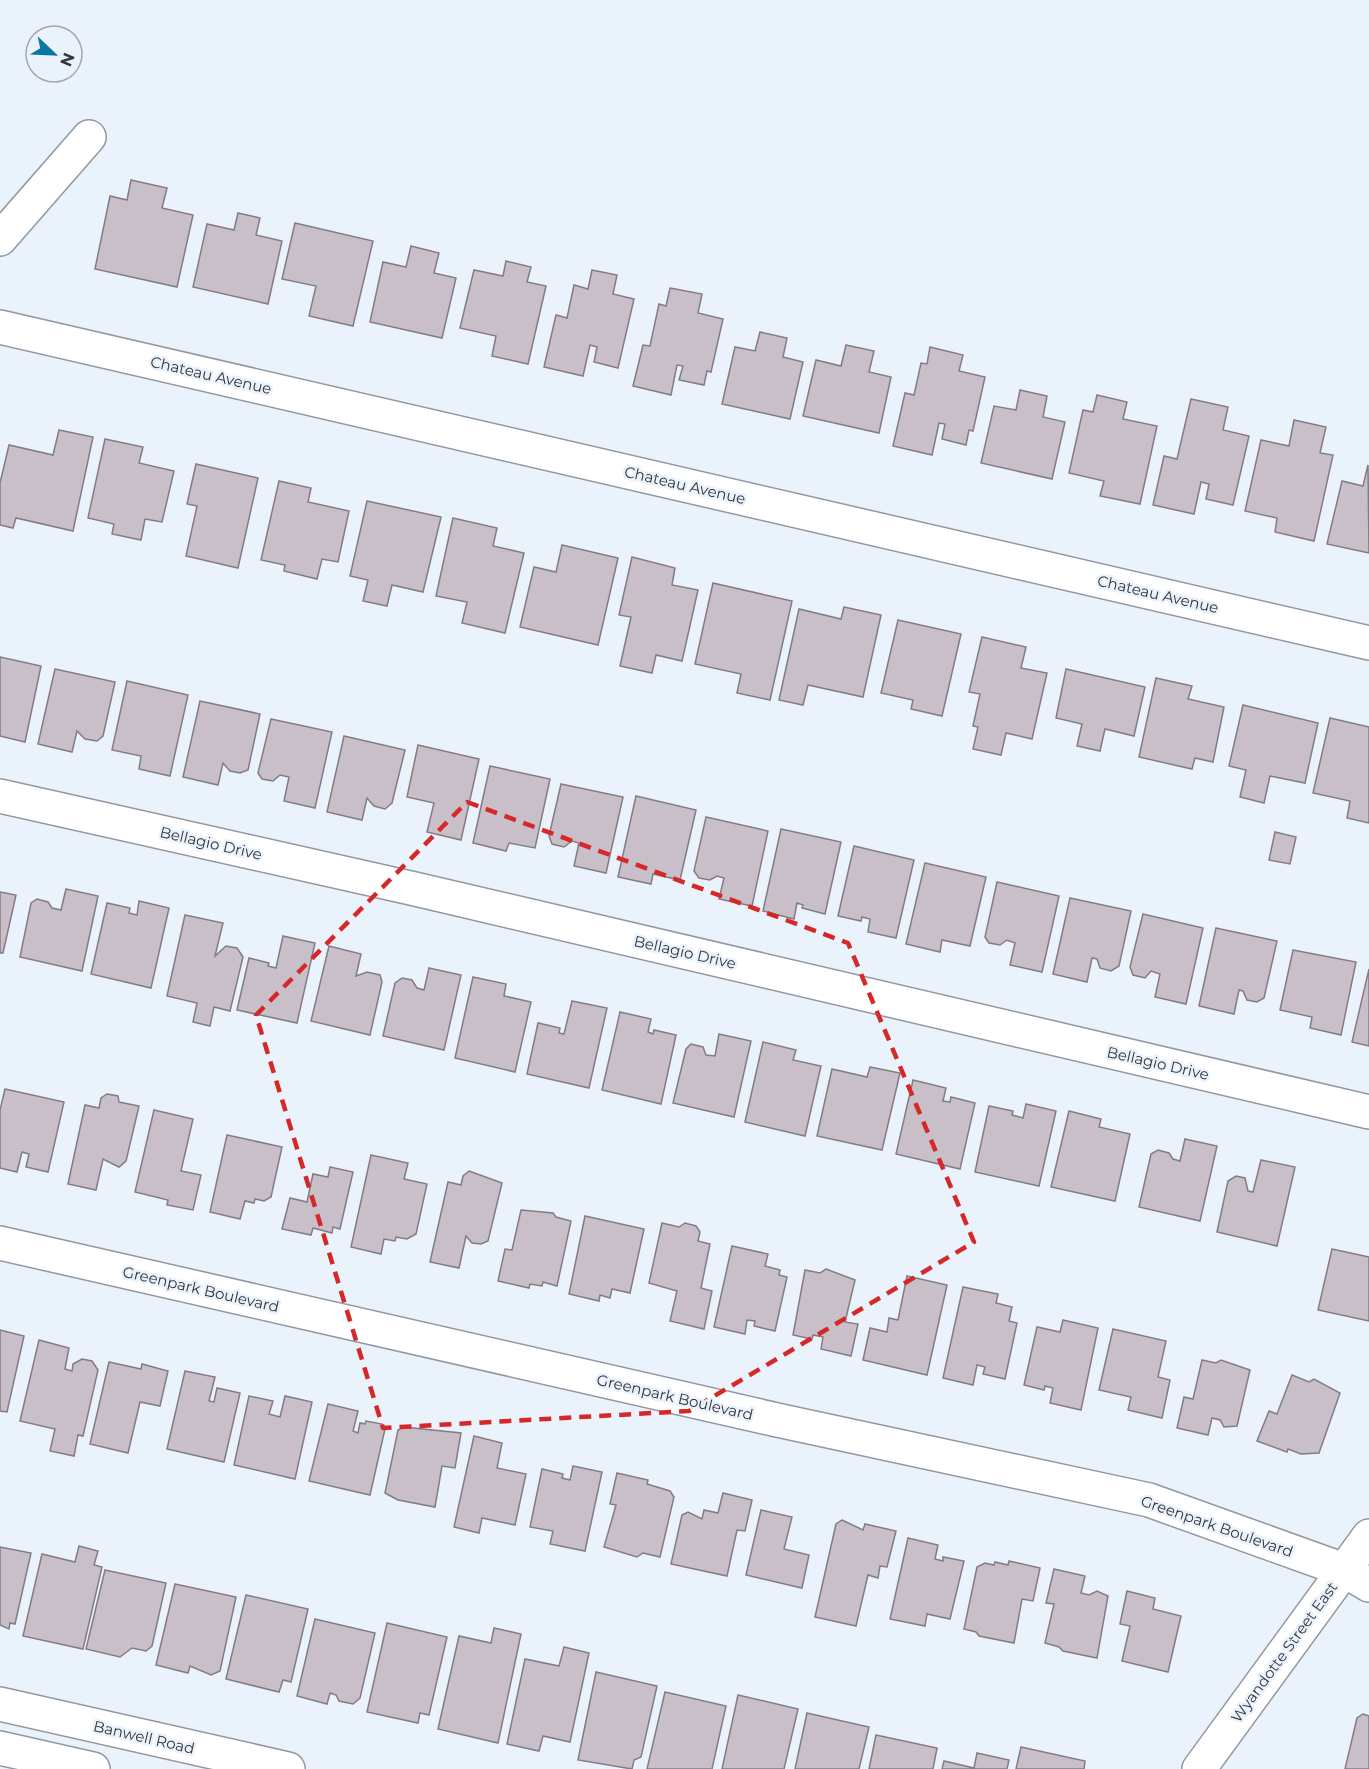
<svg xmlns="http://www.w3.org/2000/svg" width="1369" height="1769" viewBox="0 0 1369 1769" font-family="Montserrat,sans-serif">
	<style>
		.building { fill: #c8bfc8; stroke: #847c84; stroke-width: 1.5 }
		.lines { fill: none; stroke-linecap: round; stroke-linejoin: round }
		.minor-casing { stroke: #9198a1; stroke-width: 36 }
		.minor { stroke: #fff; stroke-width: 33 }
		.marked { fill: none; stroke: #d62828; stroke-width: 4.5; stroke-dasharray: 12 8; stroke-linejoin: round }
		.labels { text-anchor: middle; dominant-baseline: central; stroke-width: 5; stroke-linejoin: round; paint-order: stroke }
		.street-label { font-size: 15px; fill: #33363a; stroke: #eaf2fc }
	</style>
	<rect width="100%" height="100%" fill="#eaf2fc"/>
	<g class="building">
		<path d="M 131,180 L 167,188 L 162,208 L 193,215 L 177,287 L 95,269 L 110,196 L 127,200 Z"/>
		<path d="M 238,213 L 260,218 L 256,235 L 282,241 L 268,304 L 193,287 L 207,224 L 234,230 Z"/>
		<path d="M 295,223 L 373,241 L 353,326 L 309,316 L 316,286 L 282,279 Z"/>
		<path d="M 411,246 L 439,253 L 434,273 L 456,278 L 442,338 L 370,322 L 383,262 L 406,267 Z"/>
		<path d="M 506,261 L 531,267 L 527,282 L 546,286 L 528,364 L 492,356 L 496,336 L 460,328 L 474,270 L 503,276 Z"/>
		<path d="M 592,270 L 617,275 L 613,294 L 634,299 L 618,368 L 594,362 L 597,347 L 590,345 L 583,376 L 544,367 L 556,315 L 567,318 L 574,285 L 588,289 Z"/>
		<path d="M 670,288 L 702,294 L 698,313 L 723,319 L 711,372 L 707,371 L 704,385 L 679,380 L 683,366 L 677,365 L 671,395 L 633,386 L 643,345 L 650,346 L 659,304 L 666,306 Z"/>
		<path d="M 760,332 L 787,338 L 783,357 L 803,362 L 790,419 L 722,404 L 735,347 L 755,351 Z"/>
		<path d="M 846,345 L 874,351 L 869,372 L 891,377 L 879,433 L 803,416 L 816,360 L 841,366 Z"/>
		<path d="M 930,347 L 963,355 L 959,371 L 985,377 L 973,431 L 969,430 L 966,445 L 942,439 L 945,424 L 939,423 L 932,455 L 893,446 L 905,393 L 914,395 L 921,363 L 927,364 Z"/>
		<path d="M 1020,390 L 1047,396 L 1043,417 L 1065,422 L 1052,479 L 981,463 L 994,406 L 1016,410 Z"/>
		<path d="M 1097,395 L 1127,402 L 1123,419 L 1157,426 L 1140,504 L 1100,496 L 1104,481 L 1069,473 L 1083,410 L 1093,412 Z"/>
		<path d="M 1191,399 L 1228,407 L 1223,430 L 1249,436 L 1233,505 L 1206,499 L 1209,484 L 1201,482 L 1194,514 L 1153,505 L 1164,456 L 1177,459 Z"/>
		<path d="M 1294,420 L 1326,427 L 1320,453 L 1333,455 L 1314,541 L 1275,532 L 1277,518 L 1245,511 L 1261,440 L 1289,446 Z"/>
		<path d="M 59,430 L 93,437 L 73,531 L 16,518 L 13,528 L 0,525 L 0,483 L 9,445 L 53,455 Z"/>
		<path d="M 105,439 L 143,447 L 139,463 L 174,471 L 162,522 L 145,519 L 141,540 L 112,534 L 114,524 L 88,518 Z"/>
		<path d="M 196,464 L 258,478 L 238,568 L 186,556 L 197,506 L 187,504 Z"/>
		<path d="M 1368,465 L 1369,553 L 1327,544 L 1342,481 L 1363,486 Z"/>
		<path d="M 279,481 L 311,488 L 308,502 L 349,511 L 338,562 L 322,559 L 317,579 L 284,571 L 285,565 L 261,560 Z"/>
		<path d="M 367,501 L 441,517 L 423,592 L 392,585 L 387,606 L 363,601 L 368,580 L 350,576 Z"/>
		<path d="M 453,518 L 497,528 L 493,546 L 524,553 L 505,633 L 462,623 L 467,602 L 436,596 Z"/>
		<path d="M 562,545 L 618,558 L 598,645 L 520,627 L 534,567 L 556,572 Z"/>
		<path d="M 632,557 L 675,568 L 672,585 L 698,590 L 682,661 L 656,655 L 652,673 L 620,666 L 631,617 L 619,615 Z"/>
		<path d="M 713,583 L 792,601 L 770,700 L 737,693 L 741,674 L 695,664 Z"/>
		<path d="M 844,607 L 881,615 L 863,697 L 808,685 L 803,705 L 779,700 L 799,609 L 841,619 Z"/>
		<path d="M 898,620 L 961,634 L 942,716 L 911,709 L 913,700 L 881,693 Z"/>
		<path d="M 982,637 L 1026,647 L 1021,668 L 1047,673 L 1032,739 L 1006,733 L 1001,755 L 973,749 L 978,727 L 973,726 L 980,694 L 969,692 Z"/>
		<path d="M 0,657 L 41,666 L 25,742 L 0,736 Z"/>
		<path d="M 55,669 L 115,682 L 103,736 L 97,741 L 85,739 L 77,731 L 72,752 L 38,744 Z"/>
		<path d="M 1066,669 L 1145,687 L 1134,736 L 1105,729 L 1100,751 L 1077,746 L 1082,724 L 1056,718 Z"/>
		<path d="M 1156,678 L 1192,686 L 1188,699 L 1224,707 L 1213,762 L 1195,758 L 1192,769 L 1139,757 Z"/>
		<path d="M 127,681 L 188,695 L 170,776 L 139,769 L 141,756 L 112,750 Z"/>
		<path d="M 200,701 L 260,714 L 248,770 L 240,773 L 230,771 L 223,763 L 218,785 L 183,777 Z"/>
		<path d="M 1243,705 L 1318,723 L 1305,783 L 1270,776 L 1264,803 L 1240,797 L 1246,770 L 1229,766 Z"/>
		<path d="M 1330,718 L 1369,727 L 1369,823 L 1347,818 L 1350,801 L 1313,793 Z"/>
		<path d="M 271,719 L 332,732 L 315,808 L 284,801 L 289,777 L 280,775 L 273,781 L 262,779 L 258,773 Z"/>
		<path d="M 344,736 L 405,750 L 392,803 L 385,809 L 374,806 L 367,798 L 362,820 L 327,812 Z"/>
		<path d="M 418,745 L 479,759 L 461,840 L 427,832 L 434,803 L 407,797 Z"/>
		<path d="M 490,766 L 550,779 L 535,848 L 509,843 L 506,851 L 473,843 Z"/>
		<path d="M 561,784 L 623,797 L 606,873 L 574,866 L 579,843 L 572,841 L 564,847 L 552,844 L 549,836 Z"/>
		<path d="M 636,796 L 696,810 L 680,880 L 653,874 L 651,884 L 618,877 Z"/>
		<path d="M 706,817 L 768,831 L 752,906 L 719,899 L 724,878 L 717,876 L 710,880 L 699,878 L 694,871 Z"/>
		<path d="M 781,829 L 841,842 L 825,914 L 802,908 L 803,905 L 797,903 L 794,919 L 763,911 Z"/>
		<path d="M 1275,832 L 1296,837 L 1290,864 L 1269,860 Z"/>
		<path d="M 854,846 L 914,860 L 896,938 L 868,932 L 870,919 L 862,917 L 861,921 L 838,916 Z"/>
		<path d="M 925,863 L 986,877 L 970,946 L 942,940 L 940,952 L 906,944 Z"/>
		<path d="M 997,882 L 1059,896 L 1042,972 L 1010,965 L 1015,943 L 1007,940 L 1000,945 L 989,943 L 985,937 Z"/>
		<path d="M 66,889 L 98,896 L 82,971 L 20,957 L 31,903 L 37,899 L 48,902 L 52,908 L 61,910 Z"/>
		<path d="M 0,892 L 16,895 L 3,953 L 0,953 Z"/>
		<path d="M 1070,898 L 1131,911 L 1119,966 L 1111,971 L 1100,968 L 1097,959 L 1092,958 L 1087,982 L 1053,974 Z"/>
		<path d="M 139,901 L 169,908 L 151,988 L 91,974 L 107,903 L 130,908 L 129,913 L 137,915 Z"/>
		<path d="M 1143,914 L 1203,928 L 1186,1004 L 1155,997 L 1160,974 L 1151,971 L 1145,978 L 1133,975 L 1130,967 Z"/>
		<path d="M 185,915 L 223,923 L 215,956 L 226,946 L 237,948 L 243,957 L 230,1011 L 214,1007 L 210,1026 L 193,1022 L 197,1003 L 167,996 Z"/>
		<path d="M 1216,928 L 1277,941 L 1264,998 L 1257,1002 L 1247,1000 L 1243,991 L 1239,990 L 1234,1014 L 1199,1006 Z"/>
		<path d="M 283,936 L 315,943 L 297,1023 L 237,1010 L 249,958 L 269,963 L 268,966 L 276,968 Z"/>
		<path d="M 329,946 L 361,954 L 356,976 L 367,972 L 380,975 L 382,982 L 370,1035 L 311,1021 Z"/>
		<path d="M 1293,950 L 1356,962 L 1341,1035 L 1310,1028 L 1312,1017 L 1280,1010 Z"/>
		<path d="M 429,968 L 461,975 L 444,1050 L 383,1036 L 395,983 L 402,978 L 412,980 L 417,988 L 424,990 Z"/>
		<path d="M 1369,969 L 1369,1046 L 1352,1042 Z"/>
		<path d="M 473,977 L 506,984 L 504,996 L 531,1002 L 515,1072 L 455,1058 Z"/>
		<path d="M 572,1001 L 607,1008 L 589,1088 L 527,1074 L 538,1023 L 560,1028 L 559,1033 L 564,1034 Z"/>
		<path d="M 620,1012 L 651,1019 L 648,1032 L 653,1034 L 654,1030 L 676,1035 L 661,1104 L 602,1090 Z"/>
		<path d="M 719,1034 L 751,1041 L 734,1117 L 673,1103 L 686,1049 L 691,1044 L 703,1047 L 706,1055 L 715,1056 Z"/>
		<path d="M 763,1042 L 796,1050 L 793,1060 L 821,1066 L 805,1136 L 745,1122 Z"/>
		<path d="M 870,1067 L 900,1073 L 882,1150 L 817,1136 L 832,1069 L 867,1077 Z"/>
		<path d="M 913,1080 L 946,1088 L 943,1101 L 950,1102 L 951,1097 L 975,1103 L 960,1169 L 896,1154 Z"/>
		<path d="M 5,1089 L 64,1102 L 48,1172 L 26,1167 L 29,1154 L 22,1152 L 17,1172 L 0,1168 L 0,1110 Z"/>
		<path d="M 107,1094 L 118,1096 L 119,1102 L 139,1106 L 126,1161 L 119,1167 L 103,1159 L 96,1190 L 68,1184 L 85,1105 L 99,1108 L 101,1098 Z"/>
		<path d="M 1026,1104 L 1056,1111 L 1039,1186 L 975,1172 L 989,1106 L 1013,1111 L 1012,1115 L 1023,1118 Z"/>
		<path d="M 154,1110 L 193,1119 L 181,1171 L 201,1175 L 193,1210 L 167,1205 L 168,1200 L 135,1192 Z"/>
		<path d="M 1069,1111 L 1101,1119 L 1099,1127 L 1130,1134 L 1115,1201 L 1051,1187 Z"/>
		<path d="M 227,1135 L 282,1147 L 271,1197 L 264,1201 L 255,1199 L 254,1203 L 245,1201 L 240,1219 L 210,1212 Z"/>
		<path d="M 1185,1139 L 1217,1146 L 1200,1221 L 1139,1207 L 1151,1154 L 1158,1150 L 1169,1153 L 1173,1159 L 1180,1161 Z"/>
		<path d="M 371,1155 L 408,1163 L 404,1179 L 427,1184 L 416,1234 L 407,1239 L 396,1237 L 395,1241 L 384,1239 L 381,1254 L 351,1247 Z"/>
		<path d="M 1261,1160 L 1295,1167 L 1277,1246 L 1217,1232 L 1228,1181 L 1236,1176 L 1245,1178 L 1248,1191 L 1253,1192 Z"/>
		<path d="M 330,1167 L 353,1172 L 340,1229 L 333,1227 L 332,1233 L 313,1228 L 311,1235 L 282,1229 L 290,1198 L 307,1202 L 313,1174 L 328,1177 Z"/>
		<path d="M 469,1171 L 502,1183 L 488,1241 L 481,1244 L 472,1243 L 466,1236 L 459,1268 L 430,1262 L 448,1182 L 461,1185 L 463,1176 Z"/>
		<path d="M 521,1210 L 553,1213 L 556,1217 L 571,1221 L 557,1286 L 543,1282 L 542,1286 L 530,1284 L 529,1288 L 498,1281 L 505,1249 L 512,1250 Z"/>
		<path d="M 585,1216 L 644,1229 L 630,1293 L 612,1289 L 610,1298 L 600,1295 L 599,1301 L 569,1294 Z"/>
		<path d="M 662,1223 L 679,1227 L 685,1223 L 696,1226 L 700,1232 L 698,1241 L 710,1244 L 701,1288 L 712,1291 L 704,1329 L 670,1321 L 677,1291 L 649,1283 Z"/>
		<path d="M 732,1246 L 768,1254 L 765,1266 L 780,1270 L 779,1275 L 787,1277 L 775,1331 L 754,1326 L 755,1321 L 747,1320 L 745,1334 L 714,1327 Z"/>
		<path d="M 1332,1249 L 1369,1257 L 1369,1321 L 1318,1310 Z"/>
		<path d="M 826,1269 L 855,1280 L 845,1322 L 858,1324 L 851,1356 L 821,1349 L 823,1337 L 813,1335 L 812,1339 L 793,1335 L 805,1270 L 820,1273 Z"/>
		<path d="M 907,1276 L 947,1285 L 927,1375 L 863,1360 L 870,1328 L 887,1332 L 889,1318 L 898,1320 Z"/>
		<path d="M 963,1287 L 998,1294 L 996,1303 L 1012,1307 L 1009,1321 L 1017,1323 L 1005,1379 L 983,1374 L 985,1367 L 977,1365 L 973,1385 L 943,1378 Z"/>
		<path d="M 1063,1320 L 1098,1328 L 1081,1410 L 1050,1403 L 1053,1388 L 1045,1386 L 1044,1390 L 1024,1385 L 1037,1327 L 1060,1332 Z"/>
		<path d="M 1113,1329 L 1166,1341 L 1158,1377 L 1170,1380 L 1162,1418 L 1128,1410 L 1131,1397 L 1099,1390 Z"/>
		<path d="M 0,1330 L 24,1336 L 7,1412 L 0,1411 Z"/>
		<path d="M 39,1340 L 69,1348 L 65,1369 L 72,1371 L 73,1364 L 82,1359 L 92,1361 L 98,1370 L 83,1436 L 78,1435 L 74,1456 L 50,1451 L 55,1429 L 20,1421 Z"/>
		<path d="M 1202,1360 L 1216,1363 L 1221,1360 L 1250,1370 L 1237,1426 L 1224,1427 L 1220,1420 L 1212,1418 L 1208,1435 L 1177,1428 L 1184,1397 L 1193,1399 Z"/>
		<path d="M 109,1362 L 141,1369 L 142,1364 L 168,1371 L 160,1406 L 140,1402 L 128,1453 L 90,1444 Z"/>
		<path d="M 185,1371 L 215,1377 L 209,1401 L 214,1402 L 217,1388 L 240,1393 L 224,1462 L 167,1449 Z"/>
		<path d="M 1292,1375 L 1309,1382 L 1314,1379 L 1340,1393 L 1319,1453 L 1301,1454 L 1288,1449 L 1287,1452 L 1257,1441 L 1269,1411 L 1277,1414 Z"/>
		<path d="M 249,1396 L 273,1401 L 269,1414 L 280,1417 L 285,1396 L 312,1402 L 295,1479 L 234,1465 Z"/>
		<path d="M 328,1404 L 358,1411 L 353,1431 L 358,1433 L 360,1423 L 365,1424 L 366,1421 L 382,1424 L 382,1428 L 385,1429 L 370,1495 L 309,1481 Z"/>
		<path d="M 404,1427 L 461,1433 L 455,1468 L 442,1466 L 435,1507 L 398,1500 L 385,1493 L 398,1430 Z"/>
		<path d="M 474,1436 L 502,1443 L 497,1468 L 526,1474 L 515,1525 L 482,1518 L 479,1533 L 454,1527 Z"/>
		<path d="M 573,1466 L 602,1472 L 585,1551 L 550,1544 L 553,1531 L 530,1527 L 542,1469 L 563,1474 L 562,1478 L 570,1480 Z"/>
		<path d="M 617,1473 L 648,1480 L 647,1484 L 670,1491 L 674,1497 L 660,1557 L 643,1553 L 637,1557 L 604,1547 L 616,1505 L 610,1504 Z"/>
		<path d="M 723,1493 L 752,1500 L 745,1531 L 737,1530 L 727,1576 L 671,1564 L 682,1515 L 688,1512 L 702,1519 L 704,1510 L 718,1513 Z"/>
		<path d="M 761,1510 L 792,1517 L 784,1549 L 809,1555 L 802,1588 L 746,1575 Z"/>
		<path d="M 842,1520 L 863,1530 L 865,1524 L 896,1531 L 887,1567 L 880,1566 L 878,1578 L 868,1575 L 856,1626 L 815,1617 L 836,1524 Z"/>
		<path d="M 908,1538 L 938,1545 L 935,1559 L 943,1561 L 943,1557 L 964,1561 L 950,1619 L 927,1614 L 925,1626 L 890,1619 Z"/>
		<path d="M 79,1546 L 98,1551 L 94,1565 L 102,1567 L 83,1649 L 23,1636 L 42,1554 L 75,1562 Z"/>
		<path d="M 0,1547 L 31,1553 L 15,1624 L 10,1623 L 9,1629 L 0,1625 Z"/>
		<path d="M 1009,1561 L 1040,1568 L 1033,1601 L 1022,1599 L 1014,1643 L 979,1636 L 976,1632 L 964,1629 L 977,1567 L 985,1563 L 994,1565 L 995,1562 L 1008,1565 Z"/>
		<path d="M 1054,1569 L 1085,1576 L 1081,1593 L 1089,1595 L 1097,1591 L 1108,1596 L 1097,1658 L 1063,1651 L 1059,1647 L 1045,1643 L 1054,1604 L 1046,1603 Z"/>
		<path d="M 105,1570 L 166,1583 L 152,1646 L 146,1651 L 132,1648 L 120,1657 L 86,1649 Z"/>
		<path d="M 175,1584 L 236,1597 L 220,1671 L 211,1675 L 190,1666 L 188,1673 L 156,1665 Z"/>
		<path d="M 1127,1591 L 1155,1598 L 1153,1609 L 1181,1616 L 1168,1672 L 1122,1661 L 1130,1626 L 1120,1624 Z"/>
		<path d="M 246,1595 L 308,1609 L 291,1682 L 283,1680 L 279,1692 L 226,1679 Z"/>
		<path d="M 315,1619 L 375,1633 L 360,1698 L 353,1704 L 339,1701 L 336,1695 L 330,1693 L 327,1704 L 297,1696 Z"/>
		<path d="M 387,1623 L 447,1637 L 429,1715 L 420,1713 L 418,1723 L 367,1712 Z"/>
		<path d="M 494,1628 L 521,1634 L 498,1743 L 438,1729 L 459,1636 L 491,1643 Z"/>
		<path d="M 564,1647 L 589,1653 L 570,1742 L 543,1736 L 539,1751 L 507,1744 L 525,1659 L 559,1666 Z"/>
		<path d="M 596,1672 L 657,1686 L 641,1757 L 634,1760 L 632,1769 L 578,1760 Z"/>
		<path d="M 665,1692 L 726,1706 L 712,1769 L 647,1769 Z"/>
		<path d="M 738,1695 L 798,1709 L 784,1769 L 722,1769 Z"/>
		<path d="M 807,1713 L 869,1727 L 859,1769 L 795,1769 Z"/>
		<path d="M 1363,1714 L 1369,1716 L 1369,1769 L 1345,1769 L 1357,1718 Z"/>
		<path d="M 876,1735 L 937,1748 L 933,1769 L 869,1769 Z"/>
		<path d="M 1021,1747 L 1085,1761 L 1084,1769 L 1016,1769 Z"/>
		<path d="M 977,1753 L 1009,1760 L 1007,1769 L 942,1769 L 944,1761 L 974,1768 Z"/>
	</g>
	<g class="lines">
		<defs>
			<g id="minor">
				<path d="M 0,239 L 89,137"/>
				<path d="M 0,327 L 1369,643"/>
				<path d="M 0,796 L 415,889 L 1369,1112"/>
				<path d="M 0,1243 L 777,1420 L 1149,1500 L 1344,1570 L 1369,1585"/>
				<path d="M 0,1704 L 288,1769"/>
				<path d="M 0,1748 L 93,1769"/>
				<path d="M 1199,1769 L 1369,1536"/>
			</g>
		</defs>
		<use href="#minor" class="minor-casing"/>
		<use href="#minor" class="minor"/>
	</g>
	<path class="marked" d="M 467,802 L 848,943 L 974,1242 L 689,1411 L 383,1428 L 256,1015 Z"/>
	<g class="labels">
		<g class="street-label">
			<text transform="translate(211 375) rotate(13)">Chateau Avenue</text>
			<text transform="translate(685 485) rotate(13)">Chateau Avenue</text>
			<text transform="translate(1158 594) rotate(13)">Chateau Avenue</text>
			<text transform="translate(211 843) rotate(13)">Bellagio Drive</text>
			<text transform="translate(685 952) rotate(13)">Bellagio Drive</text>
			<text transform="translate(1158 1063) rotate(13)">Bellagio Drive</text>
			<text transform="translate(201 1289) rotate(13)">Greenpark Boulevard</text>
			<text transform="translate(675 1397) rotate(13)">Greenpark Boulevard</text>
			<text transform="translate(1217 1526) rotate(19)">Greenpark Boulevard</text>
			<text transform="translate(1284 1652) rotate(-54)">Wyandotte Street East</text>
			<text transform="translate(144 1737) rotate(13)">Banwell Road</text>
		</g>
	</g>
	<g transform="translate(54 54) rotate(113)"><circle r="28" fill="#eaf2fc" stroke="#a1a7ae" stroke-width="1.5"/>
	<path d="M0-4.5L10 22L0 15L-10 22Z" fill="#0878a2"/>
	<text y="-9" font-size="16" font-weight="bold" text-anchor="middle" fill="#33363a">N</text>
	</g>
</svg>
